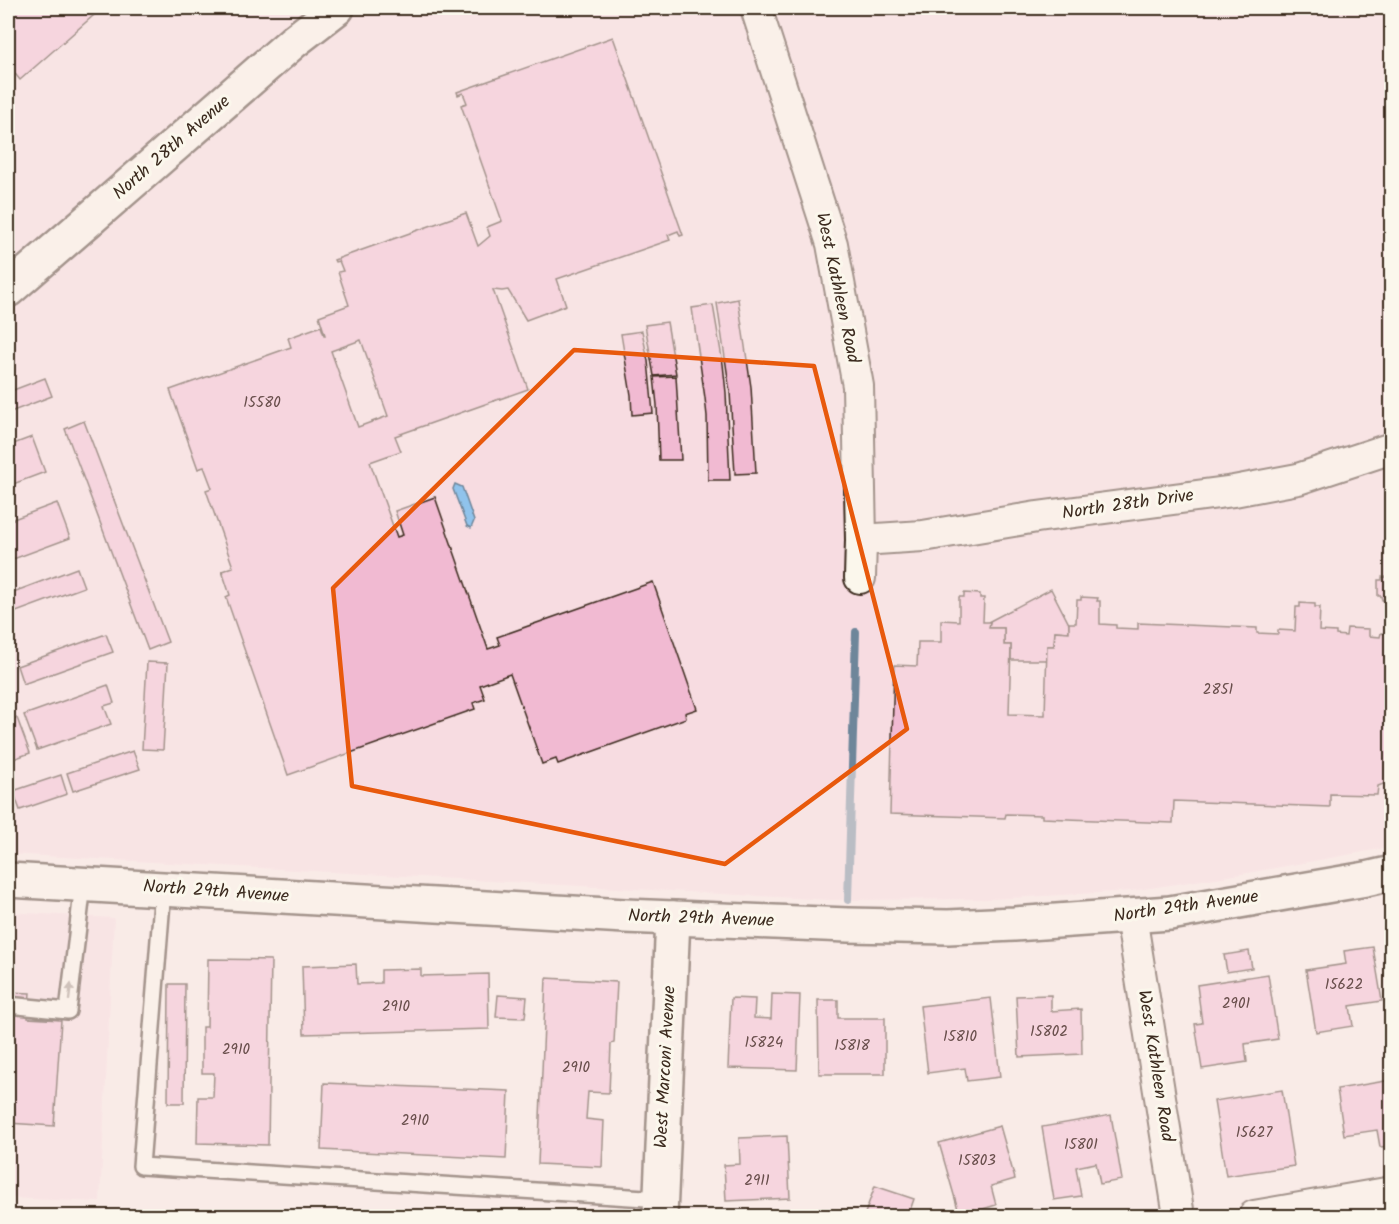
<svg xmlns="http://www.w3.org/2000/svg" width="1399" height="1224" viewBox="0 0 1399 1224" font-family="Kalam,sans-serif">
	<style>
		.built { fill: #f7dce1 }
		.water { fill: #90c3ec; stroke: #6e869a; stroke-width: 1.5 }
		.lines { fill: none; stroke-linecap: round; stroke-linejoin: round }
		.stream { stroke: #6e869a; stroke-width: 8 }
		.building { fill: #f1bad2; stroke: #3b2a1e; stroke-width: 1.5; fill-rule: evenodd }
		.lane-casing { stroke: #3b2a1e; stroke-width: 20 }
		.street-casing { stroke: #3b2a1e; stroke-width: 34 }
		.secondary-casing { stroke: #3b2a1e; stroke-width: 38 }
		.lane { stroke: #fbf7ec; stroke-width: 15 }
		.street { stroke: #fbf7ec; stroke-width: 30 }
		.secondary { stroke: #fbf7ec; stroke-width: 33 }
		.oneway { fill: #9b9085 }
		.marked { fill: none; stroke: #e8590c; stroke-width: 4.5; stroke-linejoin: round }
		.labels { text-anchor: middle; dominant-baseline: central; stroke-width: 6; stroke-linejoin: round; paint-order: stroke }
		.number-label { font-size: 15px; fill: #684e4b }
		.street-label { font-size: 18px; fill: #3b2a1e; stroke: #fbf7ec }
	</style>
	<rect width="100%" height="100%" fill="#f9ebe7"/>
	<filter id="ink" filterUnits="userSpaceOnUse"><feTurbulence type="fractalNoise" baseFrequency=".0167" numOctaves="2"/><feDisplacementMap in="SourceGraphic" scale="12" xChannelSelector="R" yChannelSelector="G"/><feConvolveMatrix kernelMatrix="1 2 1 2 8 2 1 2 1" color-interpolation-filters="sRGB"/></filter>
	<g filter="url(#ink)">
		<g class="built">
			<path d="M 8,8 L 1391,8 L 1391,847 L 1248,873 L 1131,891 L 992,899 L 831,900 L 8,854 Z"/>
			<path d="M 8,912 L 114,918 L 100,1202 L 8,1198 Z"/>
		</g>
		<path class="water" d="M 455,484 L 462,487 L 474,521 L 471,528 L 467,526 L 453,489 Z"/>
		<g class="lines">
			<path class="stream" d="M 848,900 L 856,632"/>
		</g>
		<g class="building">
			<path d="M 8,8 L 102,8 L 20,80 L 8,65 Z"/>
			<path d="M 613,37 L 683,235 L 680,236 L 678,231 L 668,235 L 670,240 L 557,279 L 566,305 L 526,320 L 508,290 L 502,291 L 493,290 L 528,389 L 395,436 L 401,451 L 370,462 L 397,537 L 403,535 L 395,511 L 435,497 L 488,649 L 500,645 L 497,637 L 653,582 L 697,709 L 685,713 L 686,718 L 558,764 L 556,759 L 542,764 L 510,674 L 480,685 L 485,699 L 473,703 L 475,709 L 288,775 L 226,597 L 230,595 L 222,571 L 233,567 L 206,490 L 212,488 L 204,467 L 198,469 L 170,390 L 291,347 L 288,338 L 321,326 L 324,335 L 325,335 L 319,316 L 349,305 L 338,272 L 343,271 L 339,261 L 335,262 L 334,260 L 466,213 L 478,246 L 490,236 L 487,227 L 502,221 L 461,105 L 467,103 L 463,93 L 458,95 L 457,92 ZM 361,340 L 388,416 L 358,427 L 331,351 Z"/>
			<path d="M 738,299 L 751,387 L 756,473 L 735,474 L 730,392 L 717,303 Z"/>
			<path d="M 713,305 L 723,364 L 726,393 L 730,480 L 708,480 L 707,416 L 705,398 L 692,308 Z"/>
			<path d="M 667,322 L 676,374 L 654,376 L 645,325 Z"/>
			<path d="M 642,331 L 648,361 L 653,413 L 632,415 L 631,395 L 621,334 Z"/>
			<path d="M 676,376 L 681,460 L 659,460 L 657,405 L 654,377 Z"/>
			<path d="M 45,378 L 52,396 L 8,413 L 8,392 Z"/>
			<path d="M 84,421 L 168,642 L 148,650 L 65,429 Z"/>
			<path d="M 32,437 L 45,472 L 8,486 L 8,446 Z"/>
			<path d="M 57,503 L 70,538 L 8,561 L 8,521 Z"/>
			<path d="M 77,568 L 84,587 L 8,615 L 8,594 Z"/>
			<path d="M 1382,577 L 1392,577 L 1392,600 L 1382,600 L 1381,596 L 1378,596 L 1378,580 L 1382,580 Z"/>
			<path d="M 1051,589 L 1069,624 L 1069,632 L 1055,631 L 1054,646 L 1047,646 L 1047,660 L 1011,660 L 1011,645 L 1004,645 L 1004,628 L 989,628 L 990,622 L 988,622 Z"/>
			<path d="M 964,593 L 980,594 L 980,598 L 984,598 L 983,622 L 990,622 L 989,628 L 1004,628 L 1004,645 L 1011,645 L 1009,714 L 1045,715 L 1047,646 L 1054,646 L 1055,631 L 1069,632 L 1069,623 L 1076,623 L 1077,600 L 1081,600 L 1081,597 L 1098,598 L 1097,601 L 1100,601 L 1100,624 L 1116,625 L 1116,628 L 1138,629 L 1138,623 L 1257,628 L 1257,633 L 1278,634 L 1278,630 L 1295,631 L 1296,607 L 1300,607 L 1300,603 L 1315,604 L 1315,607 L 1320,607 L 1319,631 L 1336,632 L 1336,635 L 1346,636 L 1347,628 L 1369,629 L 1369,636 L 1380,637 L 1381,633 L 1392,634 L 1392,782 L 1391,781 L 1378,786 L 1377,795 L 1330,794 L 1330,807 L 1174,801 L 1173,823 L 1042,818 L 1042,815 L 1006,814 L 1005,818 L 890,814 L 894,665 L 917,666 L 918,642 L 941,642 L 941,620 L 959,621 L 959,597 L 964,597 Z"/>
			<path d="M 106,634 L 113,652 L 23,684 L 17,666 Z"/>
			<path d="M 147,662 L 168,663 L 163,750 L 142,749 Z"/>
			<path d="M 108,685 L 114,703 L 104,706 L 111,724 L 37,750 L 24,715 Z"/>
			<path d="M 17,718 L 30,753 L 8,761 L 8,721 Z"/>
			<path d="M 133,751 L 140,769 L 73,791 L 67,773 Z"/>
			<path d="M 61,775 L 67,794 L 20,810 L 13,791 Z"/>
			<path d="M 1373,947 L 1382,1001 L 1350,1006 L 1353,1026 L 1316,1032 L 1306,970 L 1346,964 L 1344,951 Z"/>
			<path d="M 1249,951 L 1252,968 L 1227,972 L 1224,955 Z"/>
			<path d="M 208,959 L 271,960 L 268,1145 L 197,1143 L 198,1097 L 213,1097 L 214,1073 L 202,1073 L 202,1027 L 207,1027 Z"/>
			<path d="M 356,964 L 357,984 L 381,983 L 381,970 L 421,969 L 421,976 L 488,974 L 489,1029 L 304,1034 L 302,966 Z"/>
			<path d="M 1268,974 L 1278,1039 L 1245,1044 L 1247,1062 L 1202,1069 L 1195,1024 L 1202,1023 L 1197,985 Z"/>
			<path d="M 546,978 L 617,982 L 614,1043 L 611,1044 L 609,1093 L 588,1092 L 586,1119 L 604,1121 L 602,1167 L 538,1164 Z"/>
			<path d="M 169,984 L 185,984 L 184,1103 L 168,1103 Z"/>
			<path d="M 8,992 L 30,993 L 28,1018 L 61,1020 L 54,1126 L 8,1123 Z"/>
			<path d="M 772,994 L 800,995 L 797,1070 L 728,1068 L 731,998 L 755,999 L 754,1018 L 771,1019 Z"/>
			<path d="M 498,995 L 527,997 L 525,1018 L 496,1017 Z"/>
			<path d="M 1051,995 L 1051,1011 L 1081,1009 L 1082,1054 L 1019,1057 L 1016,996 Z"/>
			<path d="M 991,998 L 1000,1077 L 967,1081 L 965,1068 L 928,1073 L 920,1006 Z"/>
			<path d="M 818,1000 L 838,1000 L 838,1018 L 885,1018 L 885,1074 L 819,1074 Z"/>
			<path d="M 1392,1080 L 1392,1146 L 1380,1147 L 1377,1130 L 1344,1135 L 1337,1089 Z"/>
			<path d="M 324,1083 L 509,1091 L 506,1159 L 321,1150 Z"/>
			<path d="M 1282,1090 L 1294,1166 L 1226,1176 L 1214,1101 Z"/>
			<path d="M 1111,1115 L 1122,1180 L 1100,1184 L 1096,1163 L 1076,1167 L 1081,1196 L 1054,1200 L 1042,1127 Z"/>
			<path d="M 1000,1126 L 1015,1179 L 991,1186 L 996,1205 L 960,1216 L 939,1143 Z"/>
			<path d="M 787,1136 L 790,1198 L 726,1201 L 724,1165 L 740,1164 L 739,1138 Z"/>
			<path d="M 875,1186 L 914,1199 L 908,1216 L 864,1216 Z"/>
		</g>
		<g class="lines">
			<defs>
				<g id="lane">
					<path d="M 163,889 L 141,1166 L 661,1199"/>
					<path d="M 8,1005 L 68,1011 L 83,884"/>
				</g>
				<g id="street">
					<path d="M 756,8 L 832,244 L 858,386 L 861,540 L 860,578"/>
					<path d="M 861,540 L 923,536 L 1037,517 L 1234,491 L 1298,479 L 1392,448"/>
					<path d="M 1131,916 L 1179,1216"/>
					<path d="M 1254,1216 L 1392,1192"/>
				</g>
				<g id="secondary">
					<path d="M 8,290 L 144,172 L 293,42 L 337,8"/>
					<path d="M 8,880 L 625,916 L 848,925 L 948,927 L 1014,924 L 1170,913 L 1366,879 L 1392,873"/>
					<path d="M 660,1216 L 673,918"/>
				</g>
			</defs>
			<use href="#lane" class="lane-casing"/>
			<use href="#street" class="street-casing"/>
			<use href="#secondary" class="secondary-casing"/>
			<use href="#lane" class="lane"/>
			<use href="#street" class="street"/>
			<use href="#secondary" class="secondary"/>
		</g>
		<defs><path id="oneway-solid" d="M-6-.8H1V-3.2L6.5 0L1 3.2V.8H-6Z" transform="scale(1.5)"/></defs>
		<use class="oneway" href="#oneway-solid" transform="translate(70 992) rotate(-83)"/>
	</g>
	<path d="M0 0H1399V1224H0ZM 574,350 L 814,366 L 907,729 L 725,864 L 352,786 L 333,588 Z" fill="#f9ebe7" fill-opacity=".55" fill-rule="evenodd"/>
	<path class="marked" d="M 574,350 L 814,366 L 907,729 L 725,864 L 352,786 L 333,588 Z"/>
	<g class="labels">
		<g class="number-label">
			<text x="262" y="403">15580</text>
			<text x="1218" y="690">2851</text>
			<text x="1344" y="985">15622</text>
			<text x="1236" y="1004">2901</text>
			<text x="396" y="1007">2910</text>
			<text x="1049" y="1032">15802</text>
			<text x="960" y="1037">15810</text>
			<text x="764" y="1043">15824</text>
			<text x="852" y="1046">15818</text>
			<text x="236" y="1050">2910</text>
			<text x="576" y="1068">2910</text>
			<text x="415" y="1121">2910</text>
			<text x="1254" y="1133">15627</text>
			<text x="1081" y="1145">15801</text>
			<text x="977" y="1161">15803</text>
			<text x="757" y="1181">2911</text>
		</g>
		<g class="street-label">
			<text transform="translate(172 148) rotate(-41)">North 28th Avenue</text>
			<text transform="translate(837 288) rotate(78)">West Kathleen Road</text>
			<text transform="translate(1128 505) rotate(-8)">North 28th Drive</text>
			<text transform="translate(216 892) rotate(4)">North 29th Avenue</text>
			<text transform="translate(1186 907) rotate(-8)">North 29th Avenue</text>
			<text transform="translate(701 919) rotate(2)">North 29th Avenue</text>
			<text transform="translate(1155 1066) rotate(81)">West Kathleen Road</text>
			<text transform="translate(666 1067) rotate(-87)">West Marconi Avenue</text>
		</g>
	</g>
	<rect width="1399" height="1224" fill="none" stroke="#fbf7ec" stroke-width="30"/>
	<rect x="15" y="15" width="1369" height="1194" fill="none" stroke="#3b2a1e" stroke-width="2" filter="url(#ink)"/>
</svg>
